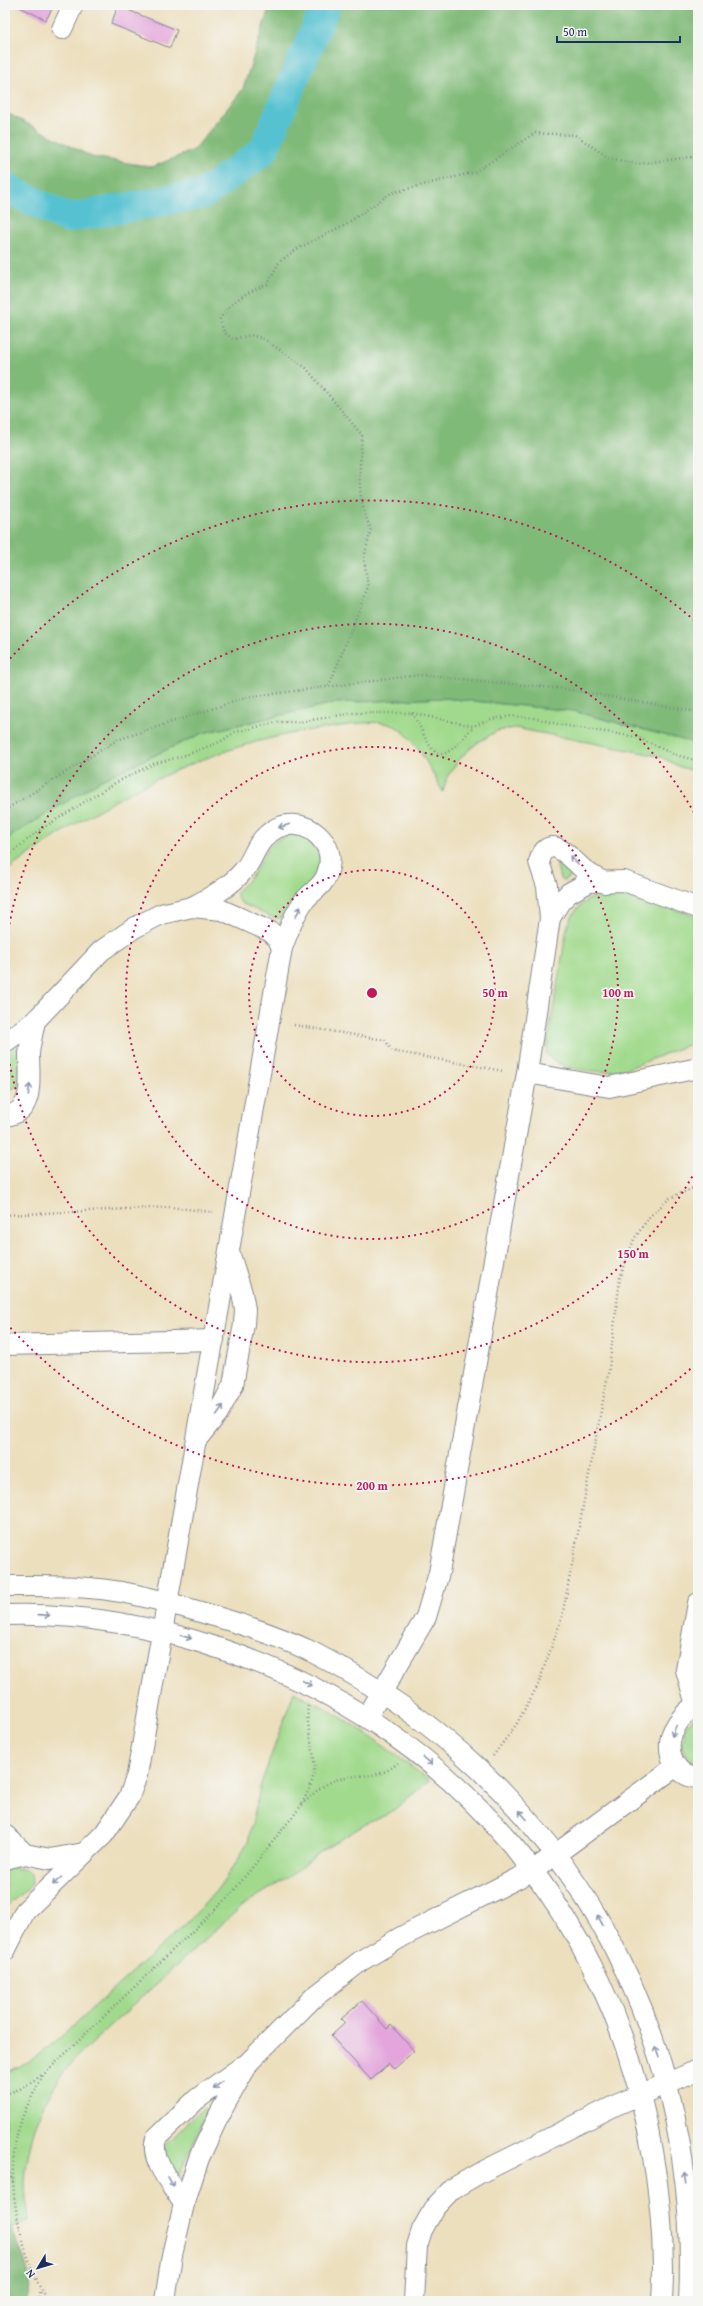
<svg xmlns="http://www.w3.org/2000/svg" width="703" height="2306" viewBox="0 0 703 2306" font-family="'Gentium Book Plus',serif">
	<style>
		.green { fill: #a1da8d; stroke: #5e8476 }
		.forest { fill: #80ba78; stroke: #4e746b }
		.lines { fill: none; stroke-linecap: round; stroke-linejoin: round }
		.river { stroke: #57c2d1; stroke-width: 30 }
		.building { fill: #e3a5dc }
		.minor-casing { stroke: #84878e; stroke-width: 22 }
		.path { stroke: #84878e; stroke-width: 2.5; stroke-dasharray: 1 3; stroke-linecap: butt }
		.minor { stroke: #fff; stroke-width: 20 }
		.oneway { stroke: #8d97ae }
		.ring { fill: none; stroke: #c2185b; stroke-width: 2; stroke-dasharray: 2 4 }
		.centre { fill: #c2185b; stroke: #f6f6f2; stroke-width: 2 }
		.ring-label { font-size: 12px; text-anchor: middle; font-weight: bold; fill: #c2185b; stroke: #f6f6f2; stroke-width: 3.5; stroke-linejoin: round; paint-order: stroke }
	</style>
	<rect width="100%" height="100%" fill="#f6f6f2"/>
	<filter id="ink" filterUnits="userSpaceOnUse"><feTurbulence type="fractalNoise" baseFrequency=".025" numOctaves="2"/><feDisplacementMap in="SourceGraphic" scale="8" xChannelSelector="R" yChannelSelector="G"/><feConvolveMatrix kernelMatrix="1 2 1 2 8 2 1 2 1" color-interpolation-filters="sRGB"/></filter>
	<filter id="wash" filterUnits="userSpaceOnUse"><feTurbulence type="fractalNoise" baseFrequency=".012" numOctaves="4" result="noise"/><feDisplacementMap in="SourceGraphic" scale="16" xChannelSelector="R" yChannelSelector="G"/><feGaussianBlur stdDeviation="0.9" result="paint"/><feColorMatrix in="noise" values="0 0 0 0 0 0 0 0 0 0 0 0 0 0 0 0 0 1.4 0 .05"/><feComposite in="paint" operator="in"/></filter>
	<g filter="url(#wash)">
		<rect width="100%" height="100%" fill="#ecdfbd"/>
		<g class="green">
			<path d="M 443,698 L 573,711 L 698,744 L 698,772 L 680,767 L 659,756 L 515,728 L 497,731 L 477,743 L 462,756 L 447,777 L 443,792 C 432,773 414,733 392,725 C 375,719 353,725 335,727 C 212,740 103,800 5,872 L 5,840 L 8,837 L 101,780 L 203,733 L 334,703 Z"/>
			<path d="M 295,833 C 300,835 307,838 311,841 C 338,861 298,899 285,915 L 280,918 L 273,918 L 241,903 L 237,898 L 237,892 C 241,885 248,882 252,875 C 268,853 265,841 295,833 Z"/>
			<path d="M 557,859 L 578,871 L 563,881 L 560,879 L 556,862 Z"/>
			<path d="M 614,893 L 698,916 L 698,1041 L 624,1070 C 604,1073 558,1072 546,1053 L 547,1045 L 567,928 C 575,904 590,895 614,893 Z"/>
			<path d="M 5,1041 L 18,1042 L 22,1046 L 19,1085 L 5,1093 Z"/>
			<path d="M 294,1692 C 343,1715 386,1746 429,1781 L 390,1813 L 364,1825 L 323,1850 L 289,1877 L 243,1905 L 74,2059 C 45,2094 27,2137 25,2183 C 25,2195 28,2208 29,2220 L 10,2228 L 5,2215 L 5,2072 C 24,2067 40,2054 55,2042 L 189,1921 L 216,1891 L 236,1863 L 248,1841 L 261,1784 Z"/>
			<path d="M 698,1712 L 698,1763 L 688,1759 L 681,1746 L 685,1727 Z"/>
			<path d="M 13,1867 L 27,1870 L 31,1874 L 32,1884 L 5,1908 L 5,1870 Z"/>
			<path d="M 203,2108 L 207,2109 L 207,2112 L 180,2173 L 177,2175 L 166,2156 L 164,2146 Z"/>
		</g>
		<g class="forest">
			<path d="M 270,5 L 698,5 L 698,744 L 573,711 L 443,698 L 334,703 L 203,733 L 101,780 L 5,840 L 5,112 L 92,157 L 152,167 L 194,150 L 243,89 Z"/>
			<path d="M 5,2215 C 14,2238 39,2278 26,2301 L 5,2301 Z"/>
		</g>
		<g class="lines">
			<path class="river" d="M 5,185 L 10,190 L 67,218 L 204,194 L 263,151 L 326,5"/>
		</g>
		<g id="blocks">
			<g class="building">
				<path d="M 16,5 L 54,5 L 46,20 Z"/>
				<path d="M 118,6 L 177,30 L 170,48 L 111,24 Z"/>
				<path d="M 362,2001 L 387,2029 L 391,2025 L 414,2051 L 394,2069 L 389,2064 L 371,2080 L 331,2036 L 345,2023 L 341,2019 Z"/>
			</g>
		</g>
	</g>
	<g filter="url(#ink)">
		<use href="#blocks" fill-opacity="0" stroke="#84878e" stroke-width="1"/>
		<g class="lines">
			<defs>
				<g id="minor">
					<path d="M 62,29 L 73,5"/>
					<path d="M 192,907 C 211,897 230,887 244,870 C 253,860 255,846 265,837 C 283,818 309,822 324,842 C 331,852 331,863 327,874 C 323,887 312,891 304,901 C 294,914 288,932 282,948"/>
					<path d="M 550,918 L 547,886 L 539,862 C 548,831 569,856 581,867 C 588,874 597,878 605,883"/>
					<path d="M 5,1042 L 35,1021 L 101,951 L 134,928 L 161,914 L 192,907 L 222,910 L 271,932 L 278,939 L 282,948 L 137,1775 L 129,1797 L 104,1834 L 25,1911 L 5,1951"/>
					<path d="M 527,1073 L 609,1087 L 698,1068"/>
					<path d="M 5,1116 C 36,1113 29,1076 29,1054 C 30,1043 33,1032 35,1021"/>
					<path d="M 5,1345 L 214,1340"/>
					<path d="M 197,1439 L 218,1413 L 233,1385 L 244,1324 L 245,1309 L 242,1293 L 230,1255"/>
					<path d="M 5,1586 C 33,1586 61,1585 89,1588 C 131,1591 174,1604 214,1616 C 248,1626 282,1637 314,1653 C 560,1779 703,2024 689,2301"/>
					<path d="M 5,1615 C 79,1613 151,1625 221,1649 C 450,1725 612,1913 652,2151 C 661,2201 665,2251 662,2301"/>
					<path d="M 698,1704 C 687,1710 679,1719 673,1731 C 664,1751 675,1777 698,1778"/>
					<path d="M 696,1705 L 686,1670 L 698,1603"/>
					<path d="M 367,1717 L 426,1617 L 439,1573 L 527,1073 L 550,918 L 560,902 L 569,893 L 589,882 L 624,881 L 698,908"/>
					<path d="M 5,1835 L 25,1854 L 50,1859 L 84,1853"/>
					<path d="M 5,1859 L 25,1854"/>
					<path d="M 184,2204 C 173,2186 149,2160 156,2138 L 197,2099 L 243,2066"/>
					<path d="M 165,2301 L 172,2255 L 184,2204 L 199,2158 L 220,2113 L 249,2062 L 313,1998 L 362,1960 L 403,1936 L 534,1870 L 675,1767"/>
					<path d="M 414,2301 L 417,2246 L 422,2230 L 435,2207 L 452,2189 L 478,2174 L 616,2105 L 698,2070"/>
				</g>
			</defs>
			<use href="#minor" class="minor-casing"/>
			<g class="path">
				<path d="M 329,686 L 368,587 L 364,558 L 371,529 C 355,496 360,470 362,435 L 306,368 L 264,339 L 251,335 L 233,339 L 224,332 L 220,319 C 232,300 247,292 268,284 L 279,262 L 297,249 L 346,224 L 391,193 L 475,172 L 535,133 L 575,135 L 609,158 L 637,164 L 698,156"/>
				<path d="M 412,713 C 436,755 434,773 473,727"/>
				<path d="M 5,810 L 117,740 L 248,697 L 419,675 L 565,689 L 698,712"/>
				<path d="M 5,858 L 38,831 L 115,783 L 153,764 L 183,756 L 220,742 L 235,732 L 278,722 L 300,722 L 353,713 L 412,713 L 473,726 L 491,719 L 512,716 L 535,718 L 562,725 L 637,737 L 673,754 L 698,761"/>
				<path d="M 294,1025 L 385,1040 L 392,1051 L 503,1071"/>
				<path d="M 5,1215 L 169,1207 L 213,1212"/>
				<path d="M 493,1756 L 516,1725 L 538,1685 L 562,1617 L 609,1369 L 620,1278 L 634,1239 L 650,1216 L 670,1198 L 698,1186"/>
				<path d="M 302,1804 C 307,1793 313,1783 314,1771 C 316,1749 305,1729 308,1706"/>
				<path d="M 5,2094 L 20,2089 L 42,2075"/>
				<path d="M 5,2162 L 13,2182"/>
				<path d="M 38,2301 L 40,2289"/>
				<path d="M 47,2301 C 21,2254 4,2183 18,2131 C 23,2111 34,2093 43,2075 L 232,1893 L 301,1806 C 312,1794 325,1782 342,1778 C 366,1773 378,1780 398,1763"/>
			</g>
			<use href="#minor" class="minor"/>
		</g>
		<defs><path id="oneway-shaft" d="M-6 0H5M1.5-3L5.5 0L1.5 3" fill="none" stroke-width="1.6" stroke-linecap="round" stroke-linejoin="round"/></defs>
		<g class="oneway">
			<use href="#oneway-shaft" transform="translate(284 826) rotate(164)"/>
			<use href="#oneway-shaft" transform="translate(574 860) rotate(-135)"/>
			<use href="#oneway-shaft" transform="translate(298 912) rotate(-62)"/>
			<use href="#oneway-shaft" transform="translate(29 1090) rotate(-82)"/>
			<use href="#oneway-shaft" transform="translate(220 1410) rotate(-56)"/>
			<use href="#oneway-shaft" transform="translate(44 1615) rotate(4)"/>
			<use href="#oneway-shaft" transform="translate(186 1637) rotate(16)"/>
			<use href="#oneway-shaft" transform="translate(307 1683) rotate(28)"/>
			<use href="#oneway-shaft" transform="translate(674 1731) rotate(112)"/>
			<use href="#oneway-shaft" transform="translate(428 1761) rotate(40)"/>
			<use href="#oneway-shaft" transform="translate(523 1815) rotate(-131)"/>
			<use href="#oneway-shaft" transform="translate(57 1881) rotate(138)"/>
			<use href="#oneway-shaft" transform="translate(600 1920) rotate(-119)"/>
			<use href="#oneway-shaft" transform="translate(657 2052) rotate(-109)"/>
			<use href="#oneway-shaft" transform="translate(218 2085) rotate(144)"/>
			<use href="#oneway-shaft" transform="translate(685 2178) rotate(-97)"/>
			<use href="#oneway-shaft" transform="translate(171 2182) rotate(59)"/>
		</g>
	</g>
	<g class="ring">
		<circle cx="372" cy="993" r="123"/>
		<circle cx="372" cy="993" r="246"/>
		<path d="M698 1166A369 369 0 0 1 5 1032M5 954A369 369 0 0 1 698 820"/>
		<path d="M695 1365A493 493 0 0 1 6 1323M6 663A493 493 0 0 1 695 621"/>
	</g>
	<circle cx="372" cy="993" r="6" class="centre"/>
	<g class="ring-label">
		<text x="495" y="997">50 m</text>
		<text x="618" y="997">100 m</text>
		<text x="633" y="1258">150 m</text>
		<text x="372" y="1490">200 m</text>
	</g>
	<rect width="703" height="2306" fill="none" stroke="#f6f6f2" stroke-width="20"/>
	<g transform="translate(38 2268) rotate(232)" stroke="#f6f6f2" stroke-width="3" paint-order="stroke">
	<path d="M0-3L7 15L0 10L-7 15Z" fill="#1b2f5e"/>
	<text y="-6" font-size="11" font-weight="bold" text-anchor="middle" fill="#1b2f5e">N</text>
	</g>
	<path d="M557 36v6h123v-6" fill="none" stroke="#1b2f5e" stroke-width="2"/>
	<text x="563" y="36" font-size="12" fill="#1b2f5e" stroke="#f6f6f2" stroke-width="3" paint-order="stroke">50 m</text>
</svg>
